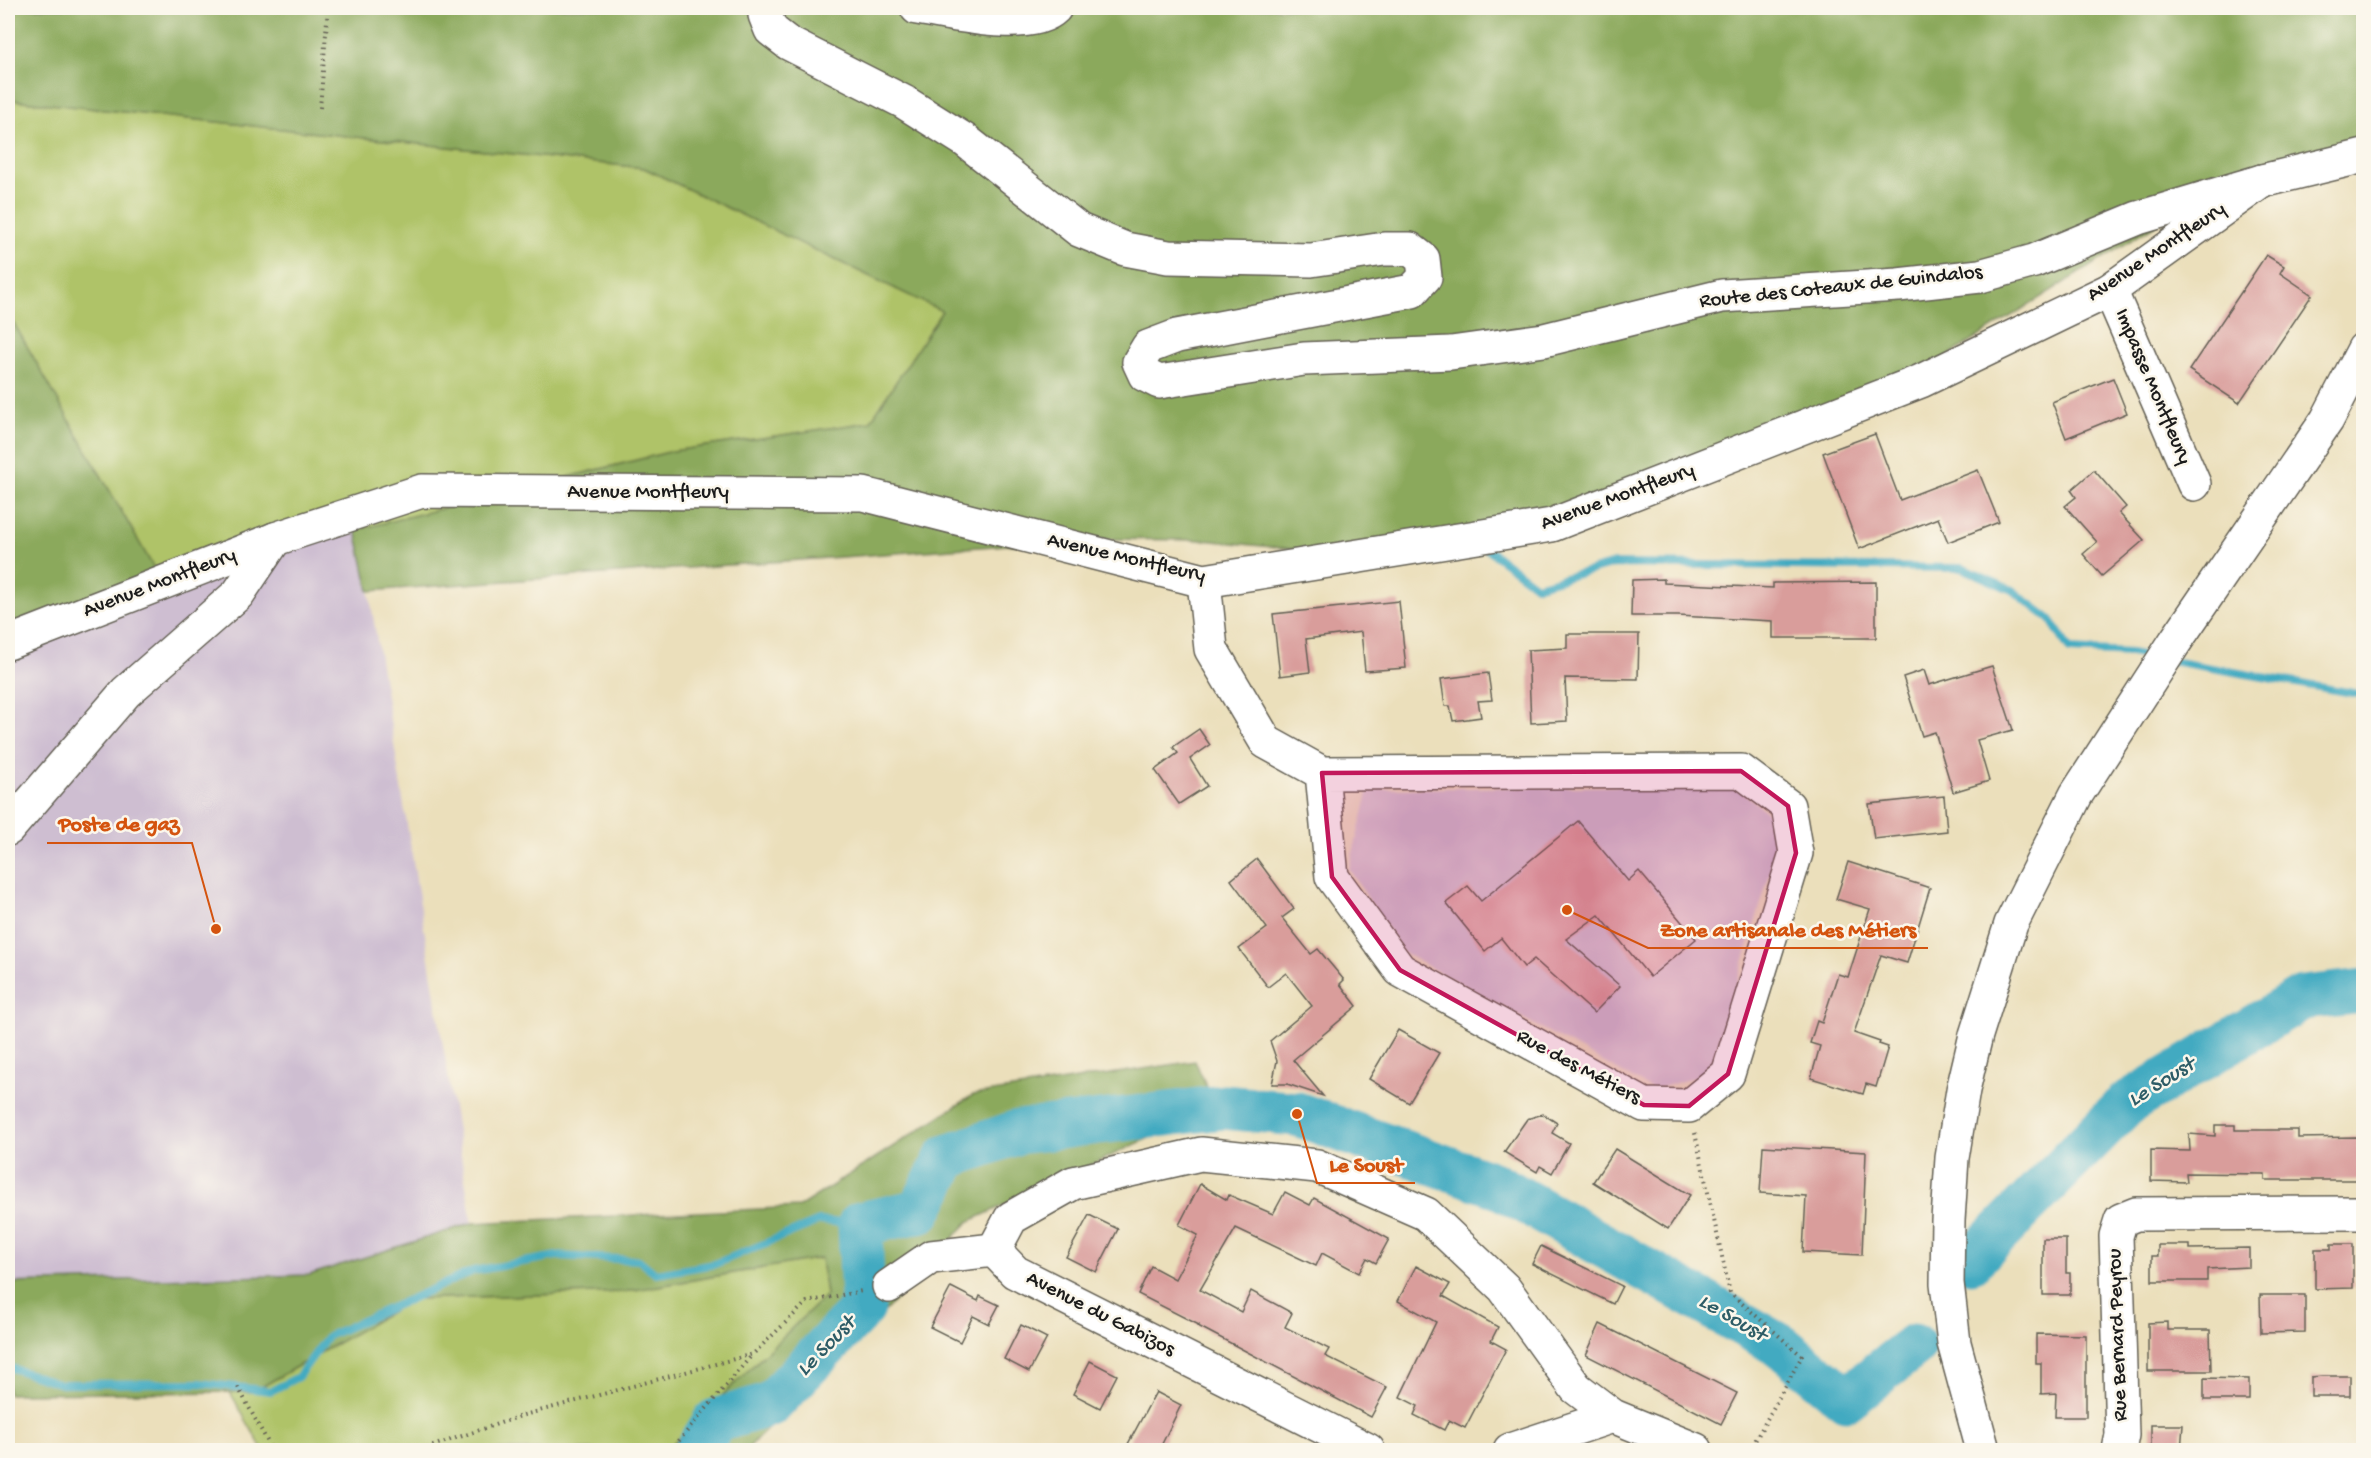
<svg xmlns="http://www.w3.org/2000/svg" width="2371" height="1458" viewBox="0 0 2371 1458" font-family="'Gochi Hand',sans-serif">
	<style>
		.industrial { fill: #cebed1 }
		.green { fill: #afc367; stroke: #667042; stroke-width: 1.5 }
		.forest { fill: #8ba95c; stroke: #54623c; stroke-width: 1.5 }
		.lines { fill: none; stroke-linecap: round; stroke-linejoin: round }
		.stream { stroke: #42aac1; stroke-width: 8 }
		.river { stroke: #42aac1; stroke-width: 45 }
		.building { fill: #d99d9b }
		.minor-casing { stroke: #646054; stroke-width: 36 }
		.major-casing { stroke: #646054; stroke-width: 36 }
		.path { stroke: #646054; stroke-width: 4; stroke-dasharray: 1.5 4.5; stroke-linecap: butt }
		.minor { stroke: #fff; stroke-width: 33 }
		.major { stroke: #fff; stroke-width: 33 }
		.marked { fill: #c2185b; fill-opacity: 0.2; stroke: #c2185b; stroke-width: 4.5; stroke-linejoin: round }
		.labels { text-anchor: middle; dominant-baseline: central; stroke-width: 5; stroke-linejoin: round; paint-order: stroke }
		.street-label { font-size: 21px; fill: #1c1c1c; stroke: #fbf7ec }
		.water-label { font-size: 22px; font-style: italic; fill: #2d5c66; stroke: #fbf7ec }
		.leader { fill: none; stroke: #d4530e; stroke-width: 2 }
		.callout-dot { fill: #d4530e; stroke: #fbf7ec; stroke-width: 2 }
		.callout-label { font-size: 22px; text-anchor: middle; font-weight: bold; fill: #d4530e; stroke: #fbf7ec; stroke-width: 5; stroke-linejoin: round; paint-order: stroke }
	</style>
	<rect width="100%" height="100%" fill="#fbf7ec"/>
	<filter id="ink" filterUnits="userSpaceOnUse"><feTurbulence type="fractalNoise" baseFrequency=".0167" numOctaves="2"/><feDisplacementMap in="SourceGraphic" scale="12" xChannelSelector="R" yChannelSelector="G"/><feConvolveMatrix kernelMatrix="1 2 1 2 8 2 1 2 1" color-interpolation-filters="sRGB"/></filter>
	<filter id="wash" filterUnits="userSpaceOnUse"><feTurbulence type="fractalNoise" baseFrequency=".008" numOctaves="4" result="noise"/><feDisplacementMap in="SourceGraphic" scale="24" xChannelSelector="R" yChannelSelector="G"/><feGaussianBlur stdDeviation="1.35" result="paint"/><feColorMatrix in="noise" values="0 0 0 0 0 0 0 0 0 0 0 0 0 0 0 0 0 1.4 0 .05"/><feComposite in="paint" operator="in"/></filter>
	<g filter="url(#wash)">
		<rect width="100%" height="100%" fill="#ebdfbb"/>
		<g class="industrial">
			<path d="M 356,530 L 369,591 L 472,1223 L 309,1275 L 8,1283 L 8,635 Z"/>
			<path d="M 1735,785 L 1784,827 L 1710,1072 L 1654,1090 L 1402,952 L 1349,869 L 1369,789 Z"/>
		</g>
		<g class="green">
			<path d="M 8,84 L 14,100 L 644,168 L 942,311 L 871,422 L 673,451 L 356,530 L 163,584 L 8,313 Z"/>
			<path d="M 821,1258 L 826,1295 L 666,1450 L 263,1450 L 230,1392 L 253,1392 L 413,1299 L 623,1292 Z"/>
		</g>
		<g class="forest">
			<path d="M 8,8 L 2364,8 L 2363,148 L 2236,174 L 1940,361 L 1547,522 L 1369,557 L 1203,540 L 1090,539 L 369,591 L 356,530 L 673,451 L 870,422 L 942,311 L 644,168 L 13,100 L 8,84 Z"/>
			<path d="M 8,313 L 163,584 L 8,635 Z"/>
			<path d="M 1195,1061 L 1216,1107 L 968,1222 L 862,1336 L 746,1450 L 666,1450 L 826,1295 L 821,1258 L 623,1292 L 413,1299 L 253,1392 L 8,1394 L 8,1283 L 309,1275 L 472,1223 L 799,1207 L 973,1095 Z"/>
		</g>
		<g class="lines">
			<g class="stream">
				<path d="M 1482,545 L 1536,586 L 1614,564 L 1962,568 L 2012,590 L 2050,619 L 2070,650 L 2131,653 L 2154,658"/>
				<path d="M 2172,661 L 2364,695"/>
				<path d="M 8,1367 L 61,1384 L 200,1383 L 271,1391 L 298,1377 L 328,1336 L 473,1271 L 557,1256 L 639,1260 L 656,1274 L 715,1264 L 819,1221 L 860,1224"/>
			</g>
			<g class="river">
				<path d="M 1971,1261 L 2126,1104 L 2302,998 L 2364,991"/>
				<path d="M 697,1450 L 715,1421 L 771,1404 L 863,1308 L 860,1224 L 920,1211 L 947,1157 L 1018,1132 L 1224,1107 L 1297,1114 L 1498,1186 L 1781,1346 L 1846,1399 L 1914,1346"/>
			</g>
		</g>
		<g id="blocks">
			<g class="building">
				<path d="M 2266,255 L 2284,266 L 2280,273 L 2312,295 L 2239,403 L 2189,370 Z"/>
				<path d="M 2113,378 L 2127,413 L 2066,438 L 2052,402 Z"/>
				<path d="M 1875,434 L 1900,500 L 1978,470 L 1999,522 L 1948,542 L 1938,518 L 1859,549 L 1823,453 Z"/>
				<path d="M 2094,470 L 2126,507 L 2119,513 L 2144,540 L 2102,576 L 2083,554 L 2097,542 L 2065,506 L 2076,497 L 2071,490 Z"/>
				<path d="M 1664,579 L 1664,583 L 1773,588 L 1773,583 L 1876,582 L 1876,638 L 1773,638 L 1773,621 L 1678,616 L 1631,616 L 1632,580 Z"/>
				<path d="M 1399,601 L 1406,668 L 1365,671 L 1361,632 L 1306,639 L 1310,672 L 1280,676 L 1273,614 Z"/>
				<path d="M 1567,634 L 1639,634 L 1638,679 L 1565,678 L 1567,721 L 1531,723 L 1528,650 L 1567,648 Z"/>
				<path d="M 1992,666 L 2013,730 L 1977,740 L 1989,781 L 1953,792 L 1935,732 L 1922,736 L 1903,677 L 1924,670 L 1929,685 Z"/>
				<path d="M 1488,673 L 1492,700 L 1478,701 L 1481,717 L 1453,721 L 1450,706 L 1445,706 L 1441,679 Z"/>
				<path d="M 1199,729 L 1210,745 L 1190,759 L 1207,786 L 1179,804 L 1155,770 L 1178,753 L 1173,747 Z"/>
				<path d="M 1944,796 L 1947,831 L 1874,839 L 1869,804 Z"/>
				<path d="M 1578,821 L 1628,881 L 1639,871 L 1696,939 L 1650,977 L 1599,915 L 1566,939 L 1620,986 L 1594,1013 L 1534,959 L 1524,967 L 1501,938 L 1485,951 L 1446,903 L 1468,886 L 1481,901 Z"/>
				<path d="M 1257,859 L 1294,909 L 1282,918 L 1311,954 L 1318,949 L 1344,980 L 1340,984 L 1357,1006 L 1293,1060 L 1323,1096 L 1287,1084 L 1272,1084 L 1277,1061 L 1270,1041 L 1312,1006 L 1286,973 L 1268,987 L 1239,949 L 1267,928 L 1231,880 Z"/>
				<path d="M 1848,862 L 1930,888 L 1907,963 L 1881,955 L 1854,1033 L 1880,1042 L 1879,1044 L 1888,1047 L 1876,1087 L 1866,1084 L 1863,1094 L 1811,1078 L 1820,1046 L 1810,1043 L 1817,1021 L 1822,1023 L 1838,974 L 1848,977 L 1870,909 L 1836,899 Z"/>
				<path d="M 1398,1030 L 1439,1053 L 1409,1103 L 1369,1079 Z"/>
				<path d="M 1543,1114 L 1557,1123 L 1552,1133 L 1569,1143 L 1552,1173 L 1540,1166 L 1537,1172 L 1504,1152 L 1527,1119 Z"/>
				<path d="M 2215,1125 L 2235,1125 L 2235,1130 L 2298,1130 L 2298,1138 L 2358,1137 L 2360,1180 L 2265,1180 L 2265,1174 L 2186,1173 L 2187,1182 L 2151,1181 L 2151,1150 L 2190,1151 L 2189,1134 L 2215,1136 Z"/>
				<path d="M 1763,1146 L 1866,1152 L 1862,1255 L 1803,1252 L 1806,1196 L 1760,1193 Z"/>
				<path d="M 1615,1149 L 1690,1195 L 1668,1229 L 1593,1182 Z"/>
				<path d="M 1200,1184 L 1227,1200 L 1229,1195 L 1273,1214 L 1285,1192 L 1310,1205 L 1314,1198 L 1389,1239 L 1376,1263 L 1367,1258 L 1359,1273 L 1322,1253 L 1316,1266 L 1236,1228 L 1200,1290 L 1241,1312 L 1251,1291 L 1292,1313 L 1285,1327 L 1329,1349 L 1325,1356 L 1387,1387 L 1371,1417 L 1198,1326 L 1199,1325 L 1138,1294 L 1151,1266 L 1175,1279 L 1198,1235 L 1179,1225 Z"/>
				<path d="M 1089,1215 L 1118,1229 L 1096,1272 L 1066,1257 Z"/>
				<path d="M 2043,1239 L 2066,1239 L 2066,1273 L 2070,1273 L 2070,1295 L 2043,1295 Z"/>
				<path d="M 2331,1244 L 2353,1244 L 2353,1288 L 2315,1289 L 2315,1249 L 2331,1249 Z"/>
				<path d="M 2158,1245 L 2190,1245 L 2190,1249 L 2249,1248 L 2249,1267 L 2207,1269 L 2207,1281 L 2152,1281 L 2152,1256 L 2158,1256 Z"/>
				<path d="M 1541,1246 L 1622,1286 L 1613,1304 L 1532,1264 Z"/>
				<path d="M 1416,1266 L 1450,1284 L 1443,1296 L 1498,1327 L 1491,1341 L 1506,1349 L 1465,1428 L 1449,1420 L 1444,1430 L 1414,1415 L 1418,1406 L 1400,1397 L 1436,1322 L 1398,1301 Z"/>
				<path d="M 951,1287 L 978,1301 L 980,1296 L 999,1305 L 989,1324 L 973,1316 L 960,1342 L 930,1327 Z"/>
				<path d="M 2260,1295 L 2305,1295 L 2305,1332 L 2261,1333 Z"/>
				<path d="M 2167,1322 L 2167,1330 L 2210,1330 L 2211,1371 L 2148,1371 L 2148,1323 Z"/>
				<path d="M 1600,1324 L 1737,1393 L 1721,1424 L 1586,1355 Z"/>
				<path d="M 1021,1325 L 1047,1338 L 1029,1372 L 1004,1359 Z"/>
				<path d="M 2036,1334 L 2086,1335 L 2086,1417 L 2055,1417 L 2056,1393 L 2041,1394 L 2041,1363 L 2036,1363 Z"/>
				<path d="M 1090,1361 L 1117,1375 L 1100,1408 L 1073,1394 Z"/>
				<path d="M 2323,1376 L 2350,1376 L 2350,1396 L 2311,1396 L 2311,1377 Z"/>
				<path d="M 2204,1378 L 2249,1379 L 2249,1400 L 2204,1400 Z"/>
				<path d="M 1156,1392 L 1181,1405 L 1159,1450 L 1140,1450 L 1128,1444 Z"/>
				<path d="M 2151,1425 L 2183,1425 L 2181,1450 L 2151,1450 Z"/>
			</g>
		</g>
	</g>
	<g filter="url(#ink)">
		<use href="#blocks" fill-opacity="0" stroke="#646054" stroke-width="1.5"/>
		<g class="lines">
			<defs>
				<g id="minor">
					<path d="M 766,8 L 765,15 L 771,30 L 788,43 L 904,102 L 966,141 L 1079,230 L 1125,249 L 1168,257 L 1311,260 L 1384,249 L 1410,249 L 1423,259 L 1425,277 L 1412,291 L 1177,336 L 1148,347 L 1139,362 L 1145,375 L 1159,382 L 1304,359 L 1451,353 L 1544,340 L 1722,296 L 1898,285 L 1980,276 L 2034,261 L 2138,218 L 2262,181 L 2364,156"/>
					<path d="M 917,8 C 950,13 1030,33 1055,8"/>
					<path d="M 2110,290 L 2194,484"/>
					<path d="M 1204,581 L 1211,649 L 1266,742 L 1322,773 L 1741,771 L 1788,806 L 1796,853 L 1728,1074 L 1689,1106 L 1644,1105 L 1400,970 L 1332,877 L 1322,773"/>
					<path d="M 8,643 L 275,539 L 422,491 L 863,494 L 1204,581 L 1552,525 L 1921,381 L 2110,290 L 2262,181"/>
					<path d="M 8,829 L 126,692 L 238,594 L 275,539"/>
					<path d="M 889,1286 L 931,1257 L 994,1250"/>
					<path d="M 1368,1450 L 1015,1272 L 994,1250 L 1011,1218 L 1073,1183 L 1201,1154 L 1317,1166 L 1426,1214 L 1504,1288 L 1576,1388 L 1613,1416 L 1696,1450"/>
					<path d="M 1510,1450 L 1613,1416"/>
					<path d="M 2119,1450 L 2122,1435 L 2116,1236 L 2121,1220 L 2136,1214 L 2364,1213"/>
				</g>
				<path id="major" d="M 1983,1450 L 1954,1343 L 1947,1283 L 1948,1220 L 1952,1158 L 1963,1090 L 1976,1035 L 2011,924 L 2076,795 L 2175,642 L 2327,420 L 2364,349"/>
			</defs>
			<use href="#minor" class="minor-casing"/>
			<use href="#major" class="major-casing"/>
			<g class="path">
				<path d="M 320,108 L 328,8"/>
				<path d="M 1695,1133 L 1730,1293 L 1802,1356 L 1750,1450"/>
				<path d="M 238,1387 L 272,1450"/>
				<path d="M 421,1450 L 524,1415 L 753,1354 L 807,1302 L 862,1291"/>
				<path d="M 671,1450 L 752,1355"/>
			</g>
			<use href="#minor" class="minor"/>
			<use href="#major" class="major"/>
		</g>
	</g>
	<path class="marked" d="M 1741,771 L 1788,806 L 1796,853 L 1728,1074 L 1689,1106 L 1644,1105 L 1400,970 L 1332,877 L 1322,773 Z"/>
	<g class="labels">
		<g class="street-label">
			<text transform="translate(2157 253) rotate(-34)">Avenue Montfleury</text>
			<text transform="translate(1841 288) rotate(-6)">Route des Coteaux de Guindalos</text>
			<text transform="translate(2152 387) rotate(67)">Impasse Montfleury</text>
			<text x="648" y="493">Avenue Montfleury</text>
			<text transform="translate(1618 498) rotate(-20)">Avenue Montfleury</text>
			<text transform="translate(1126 559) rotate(13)">Avenue Montfleury</text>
			<text transform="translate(160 584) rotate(-21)">Avenue Montfleury</text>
			<text transform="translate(1578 1068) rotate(28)">Rue des Métiers</text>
			<text transform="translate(1100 1315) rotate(27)">Avenue du Gabizos</text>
			<text transform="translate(2119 1335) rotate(-92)">Rue Bernard Peyrou</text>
		</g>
		<g class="water-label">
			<text transform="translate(2162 1083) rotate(-32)">Le Soust</text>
			<text transform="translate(1732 1319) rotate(30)">Le Soust</text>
			<text transform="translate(827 1347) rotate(-46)">Le Soust</text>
		</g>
	</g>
	<path class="leader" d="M216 929L192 843H47M1567 910L1648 948H1928M1297 1114L1317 1183H1415"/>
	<g class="callout-dot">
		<circle cx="216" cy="929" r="6"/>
		<circle cx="1567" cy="910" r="6"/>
		<circle cx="1297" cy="1114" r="6"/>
	</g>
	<g class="callout-label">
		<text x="119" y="830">Poste de gaz</text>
		<text x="1788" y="936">Zone artisanale des Métiers</text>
		<text x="1366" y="1171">Le Soust</text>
	</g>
	<rect width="2371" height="1458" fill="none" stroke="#fbf7ec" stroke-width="30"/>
</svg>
